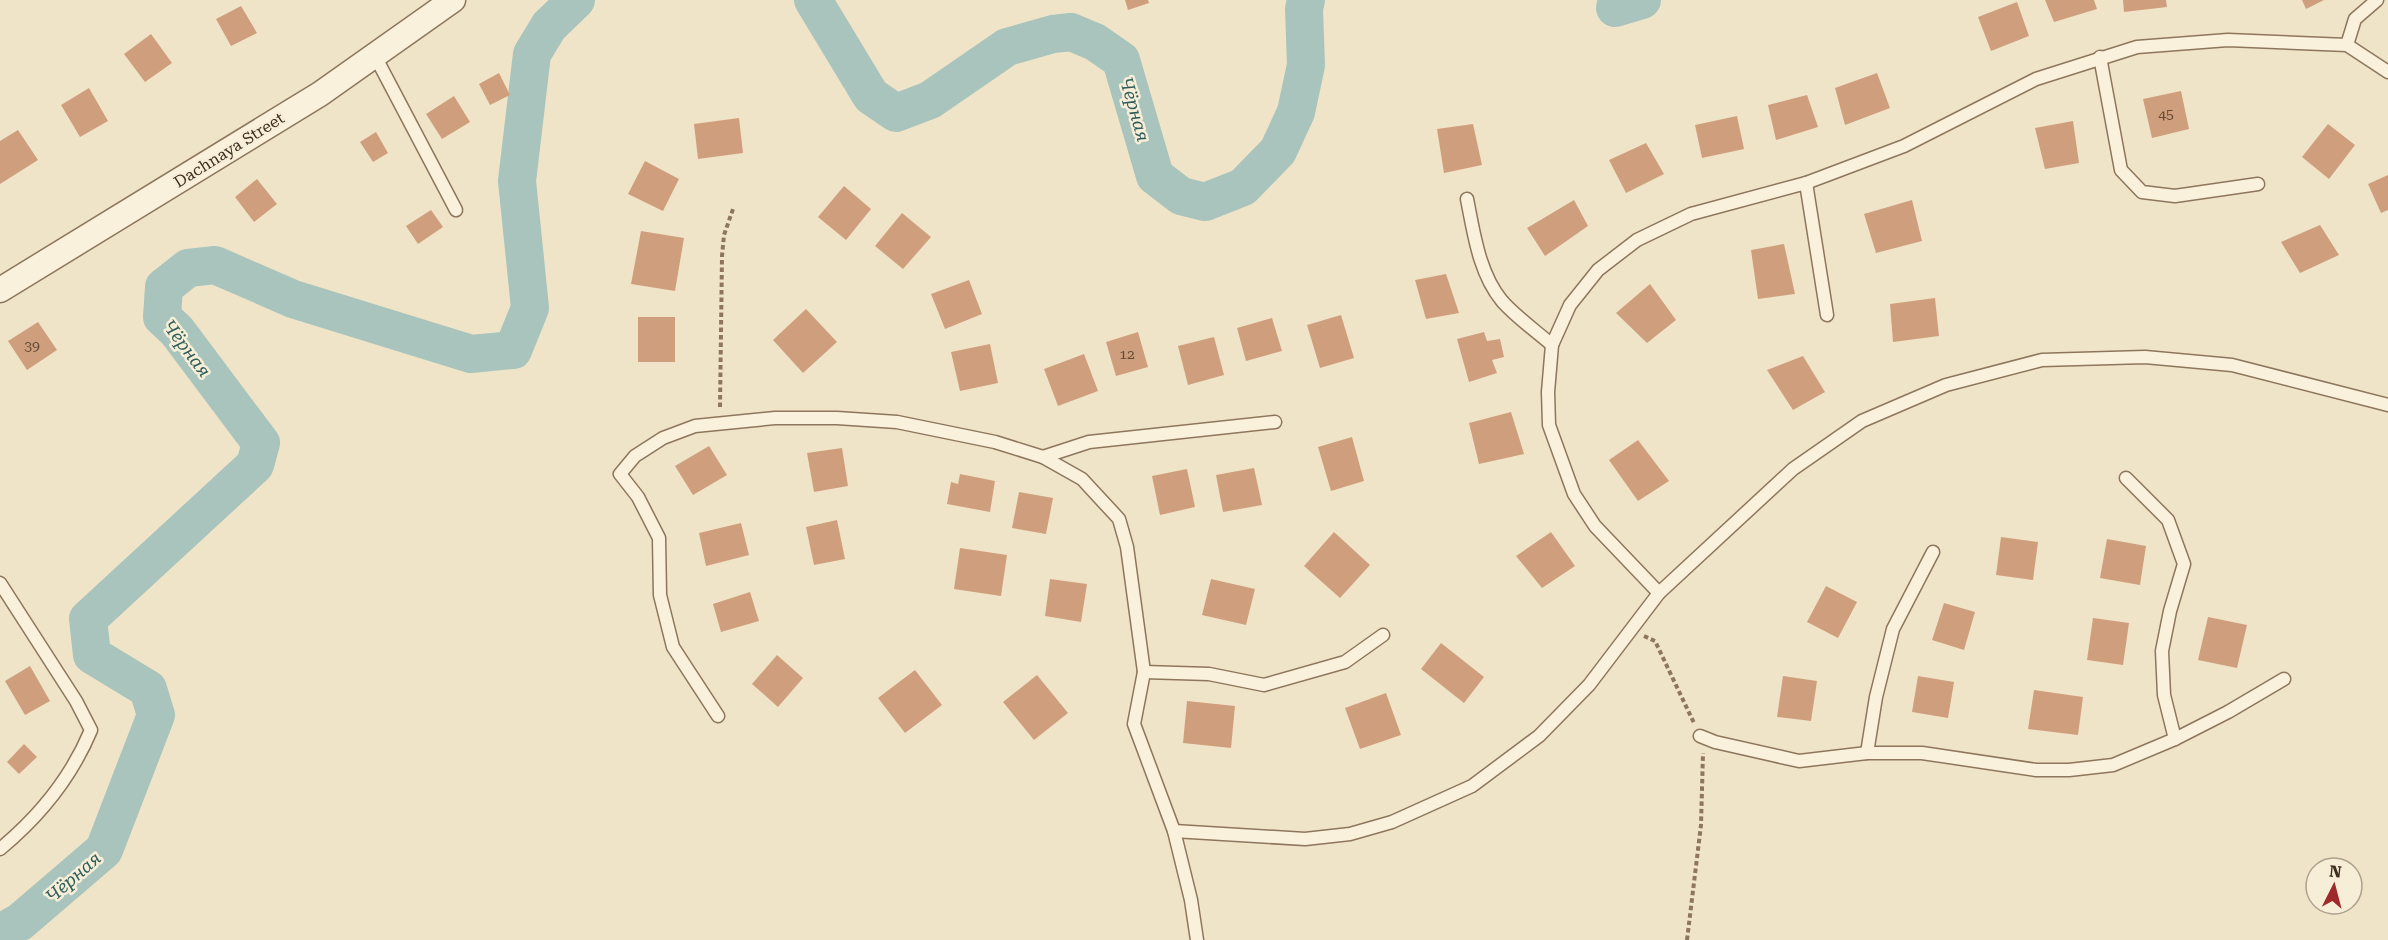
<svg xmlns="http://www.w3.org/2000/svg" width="2388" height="940" viewBox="0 0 2388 940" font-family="'Roboto Serif',serif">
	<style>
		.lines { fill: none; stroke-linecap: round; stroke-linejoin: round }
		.river { stroke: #a9c4bc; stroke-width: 38 }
		.building { fill: #cf9f7d }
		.lane-casing { stroke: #8d765c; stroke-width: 15 }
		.street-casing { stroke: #8d765c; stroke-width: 27 }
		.path { stroke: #8d765c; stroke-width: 4; stroke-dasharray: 4.5 3; stroke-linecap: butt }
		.lane { stroke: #faf1dc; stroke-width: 12 }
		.street { stroke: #faf1dc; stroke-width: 24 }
		.labels { text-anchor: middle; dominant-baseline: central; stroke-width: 5; stroke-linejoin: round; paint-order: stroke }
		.number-label { font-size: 14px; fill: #624a37 }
		.street-label { font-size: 16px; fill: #3d2e20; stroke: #f7eed8 }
		.water-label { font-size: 18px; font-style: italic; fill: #2f5d5a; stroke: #f7eed8 }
	</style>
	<rect width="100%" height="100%" fill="#f0e4c8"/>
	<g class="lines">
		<g class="river">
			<path d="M 813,0 L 871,96 L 896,113 L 930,100 L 1007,47 L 1053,34 L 1071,32 L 1095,42 L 1121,60 L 1155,176 L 1181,196 L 1205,202 L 1243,187 L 1278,151 L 1296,112 L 1306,65 L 1304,9 L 1306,0"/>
			<path d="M 1617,0 L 1615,8 L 1642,0"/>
			<path d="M 0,933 L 20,922 L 104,850 L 156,715 L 148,689 L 92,655 L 88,619 L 255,465 L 261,443 L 177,331 L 162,317 L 164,287 L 188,268 L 215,265 L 293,299 L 471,354 L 513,350 L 530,308 L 517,181 L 532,54 L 549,26 L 576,0"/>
		</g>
	</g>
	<g class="building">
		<path d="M 1125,0 L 1148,0 L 1149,3 L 1128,10 Z"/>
		<path d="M 2045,0 L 2094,0 L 2097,9 L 2054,22 Z"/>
		<path d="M 2123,0 L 2166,0 L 2167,7 L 2124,12 Z"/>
		<path d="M 2302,0 L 2324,0 L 2306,9 Z"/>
		<path d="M 2017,2 L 2029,36 L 1991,51 L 1978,17 Z"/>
		<path d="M 241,6 L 257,33 L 231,46 L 216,19 Z"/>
		<path d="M 151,34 L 172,63 L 145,82 L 124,54 Z"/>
		<path d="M 499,73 L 510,95 L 490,105 L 479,84 Z"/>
		<path d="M 1877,73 L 1890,108 L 1845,125 L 1835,88 Z"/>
		<path d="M 89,88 L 108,121 L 80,137 L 61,105 Z"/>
		<path d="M 2181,91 L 2189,129 L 2152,138 L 2143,99 Z"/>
		<path d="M 1807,95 L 1818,127 L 1776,140 L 1768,105 Z"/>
		<path d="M 454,96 L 470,122 L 442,139 L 426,114 Z"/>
		<path d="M 1737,116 L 1744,149 L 1702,158 L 1695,125 Z"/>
		<path d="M 739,118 L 743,153 L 698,159 L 694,124 Z"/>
		<path d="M 2073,121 L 2079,163 L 2045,169 L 2035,128 Z"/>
		<path d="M 1473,124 L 1482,165 L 1444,173 L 1437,129 Z"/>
		<path d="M 2328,124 L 2355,145 L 2329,179 L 2302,157 Z"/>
		<path d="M 18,130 L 38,160 L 0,184 L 0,141 Z"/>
		<path d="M 376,132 L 388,153 L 373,162 L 360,142 Z"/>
		<path d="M 1646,143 L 1664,174 L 1626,193 L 1609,160 Z"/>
		<path d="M 645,161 L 679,179 L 663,211 L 628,194 Z"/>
		<path d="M 2388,175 L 2388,210 L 2381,213 L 2368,184 Z"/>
		<path d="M 257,179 L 277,204 L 254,222 L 235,197 Z"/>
		<path d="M 844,186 L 871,209 L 846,240 L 818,217 Z"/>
		<path d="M 1574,200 L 1588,226 L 1545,256 L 1527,228 Z"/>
		<path d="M 1912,200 L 1922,241 L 1876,253 L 1864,214 Z"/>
		<path d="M 431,210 L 443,227 L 418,244 L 406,226 Z"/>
		<path d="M 902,213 L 931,237 L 903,269 L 875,246 Z"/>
		<path d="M 2320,225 L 2339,255 L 2300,273 L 2281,242 Z"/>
		<path d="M 641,231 L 684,238 L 675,291 L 631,284 Z"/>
		<path d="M 1784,244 L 1795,294 L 1758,299 L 1751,250 Z"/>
		<path d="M 1446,274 L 1459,313 L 1426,319 L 1415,280 Z"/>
		<path d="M 969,280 L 982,314 L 945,329 L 931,294 Z"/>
		<path d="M 1650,284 L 1676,320 L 1647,343 L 1616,313 Z"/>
		<path d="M 1935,298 L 1939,336 L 1893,342 L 1890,304 Z"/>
		<path d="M 806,309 L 837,342 L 803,373 L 773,340 Z"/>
		<path d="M 1341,315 L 1354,358 L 1320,368 L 1307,325 Z"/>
		<rect x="638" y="317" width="37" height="45"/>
		<path d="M 1272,318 L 1282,351 L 1246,361 L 1237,328 Z"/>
		<path d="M 38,322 L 57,350 L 27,370 L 8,341 Z"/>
		<path d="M 1138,332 L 1148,367 L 1116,376 L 1106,342 Z"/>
		<path d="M 1484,332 L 1487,341 L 1500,339 L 1504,357 L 1492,360 L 1497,373 L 1469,382 L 1457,339 Z"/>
		<path d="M 1214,337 L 1224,375 L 1188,385 L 1178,346 Z"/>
		<path d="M 990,344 L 998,383 L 960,391 L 951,352 Z"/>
		<path d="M 1084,354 L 1098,391 L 1058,406 L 1044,369 Z"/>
		<path d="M 1803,356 L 1825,392 L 1793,410 L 1767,370 Z"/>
		<path d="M 1511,412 L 1524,454 L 1479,464 L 1469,423 Z"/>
		<path d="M 1352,437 L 1364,481 L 1331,491 L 1318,447 Z"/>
		<path d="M 1638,440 L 1669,481 L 1638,501 L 1609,460 Z"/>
		<path d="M 709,446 L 727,475 L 693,495 L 675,466 Z"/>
		<path d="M 842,448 L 848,486 L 814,492 L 807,453 Z"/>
		<path d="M 1254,468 L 1262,505 L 1223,512 L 1216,475 Z"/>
		<path d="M 1187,469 L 1195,507 L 1160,515 L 1152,476 Z"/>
		<path d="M 960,474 L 995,481 L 990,512 L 947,504 L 951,482 L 958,484 Z"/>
		<path d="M 1019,492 L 1053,498 L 1046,534 L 1012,528 Z"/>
		<path d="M 837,520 L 845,559 L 814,565 L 806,527 Z"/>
		<path d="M 741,523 L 749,555 L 706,566 L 699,533 Z"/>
		<path d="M 1334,532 L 1370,565 L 1340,598 L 1304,566 Z"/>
		<path d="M 1551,532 L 1575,566 L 1542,588 L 1516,556 Z"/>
		<path d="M 2001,537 L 2038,542 L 2033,580 L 1996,575 Z"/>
		<path d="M 2107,539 L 2146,546 L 2140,585 L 2100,578 Z"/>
		<path d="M 960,548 L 1007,555 L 1001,596 L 954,589 Z"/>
		<path d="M 1050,579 L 1087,584 L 1081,622 L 1045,616 Z"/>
		<path d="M 1211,579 L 1255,589 L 1246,625 L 1202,615 Z"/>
		<path d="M 1826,586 L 1857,602 L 1838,638 L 1807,622 Z"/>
		<path d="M 750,592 L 759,621 L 721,632 L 713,604 Z"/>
		<path d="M 1944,603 L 1975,612 L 1964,650 L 1932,640 Z"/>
		<path d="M 2208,617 L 2247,625 L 2237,668 L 2198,660 Z"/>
		<path d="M 2093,618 L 2129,623 L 2123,665 L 2087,660 Z"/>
		<path d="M 1441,643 L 1484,677 L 1464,703 L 1421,669 Z"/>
		<path d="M 777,655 L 803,678 L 778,707 L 752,684 Z"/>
		<path d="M 30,666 L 50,701 L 25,715 L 5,681 Z"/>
		<path d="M 915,670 L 942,705 L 905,733 L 878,698 Z"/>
		<path d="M 1037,675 L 1068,713 L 1034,740 L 1003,702 Z"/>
		<path d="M 1783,676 L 1817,681 L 1811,721 L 1777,717 Z"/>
		<path d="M 1918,676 L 1954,682 L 1948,718 L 1912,712 Z"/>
		<path d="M 2034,690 L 2083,697 L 2078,735 L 2028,729 Z"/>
		<path d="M 1386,693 L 1401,735 L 1360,749 L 1345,708 Z"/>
		<path d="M 1187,701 L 1235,706 L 1231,748 L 1183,743 Z"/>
		<path d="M 24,744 L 37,757 L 19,774 L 7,762 Z"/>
	</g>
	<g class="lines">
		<defs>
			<g id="lane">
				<path d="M 2347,45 L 2355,19 L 2377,0"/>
				<path d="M 374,54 L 456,210"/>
				<path d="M 2100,57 L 2121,170 L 2142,192 L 2175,196 L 2258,184"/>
				<path d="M 1806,183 L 1827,315"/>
				<path d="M 1467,199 C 1474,234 1479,273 1502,301 C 1516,317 1536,331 1552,345"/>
				<path d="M 1043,457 L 1089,442 L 1275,422"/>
				<path d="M 2126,478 L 2168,520 L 2184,564 L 2170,611 L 2162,651 L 2164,695 L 2175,739"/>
				<path d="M 0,583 L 76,701 L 91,730 C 71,778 40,816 0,849"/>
				<path d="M 1659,593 L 1595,526 L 1574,494 L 1549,425 L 1548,392 L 1552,345 L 1570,305 L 1598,270 L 1637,240 L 1691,214 L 1806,183 L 1904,146 L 2036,79 L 2137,47 L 2228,40 L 2347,45 L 2388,72"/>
				<path d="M 1144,672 L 1209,674 L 1264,685 L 1345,662 L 1383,635"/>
				<path d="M 718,716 L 673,647 L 660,595 L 659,538 L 638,497 L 620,474 L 635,456 L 663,438 L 695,426 L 775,418 L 837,418 L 897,422 L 995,442 L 1043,457 L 1082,479 L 1119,519 L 1127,547 L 1144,672 L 1134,724 L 1174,831 L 1191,900 L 1197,940"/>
				<path d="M 1700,736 L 1715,742 L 1799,761 L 1867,753 L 1922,753 L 2036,770 L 2069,770 L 2113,765 L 2175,739 L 2228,712 L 2284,679"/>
				<path d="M 1867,753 L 1876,697 L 1893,629 L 1933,552"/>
				<path d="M 1174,831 L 1305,839 L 1350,834 L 1392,822 L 1472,786 L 1539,736 L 1589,685 L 1659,593 L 1793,469 L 1862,421 L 1946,385 L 2042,360 L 2145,357 L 2232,365 L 2388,405"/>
			</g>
			<path id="street" d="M 0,290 L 320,94 L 453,0"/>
		</defs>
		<use href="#lane" class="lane-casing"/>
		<use href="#street" class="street-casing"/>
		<g class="path">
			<path d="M 720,407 L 722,256 L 724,235 L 733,209"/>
			<path d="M 1644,636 L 1655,641 L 1694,723"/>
			<path d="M 1687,940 L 1701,825 L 1703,753"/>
		</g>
		<use href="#lane" class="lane"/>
		<use href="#street" class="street"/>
	</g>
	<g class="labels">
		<g class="number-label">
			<text x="2166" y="114">45</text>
			<text x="32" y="346">39</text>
			<text x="1127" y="354">12</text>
		</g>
		<g class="street-label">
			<text transform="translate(229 150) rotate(-32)">Dachnaya Street</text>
		</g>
		<g class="water-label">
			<text transform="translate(1135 109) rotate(74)">Чёрная</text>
			<text transform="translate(187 348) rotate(53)">Чёрная</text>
			<text transform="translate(73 877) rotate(-41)">Чёрная</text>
		</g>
	</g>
	<g transform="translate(2334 886) rotate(6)"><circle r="28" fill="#f7eed8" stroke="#ada18e" stroke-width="1.5"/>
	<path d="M0-4.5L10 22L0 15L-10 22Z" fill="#9e2a2b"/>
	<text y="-9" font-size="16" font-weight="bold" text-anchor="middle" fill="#3d2e20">N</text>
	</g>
</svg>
